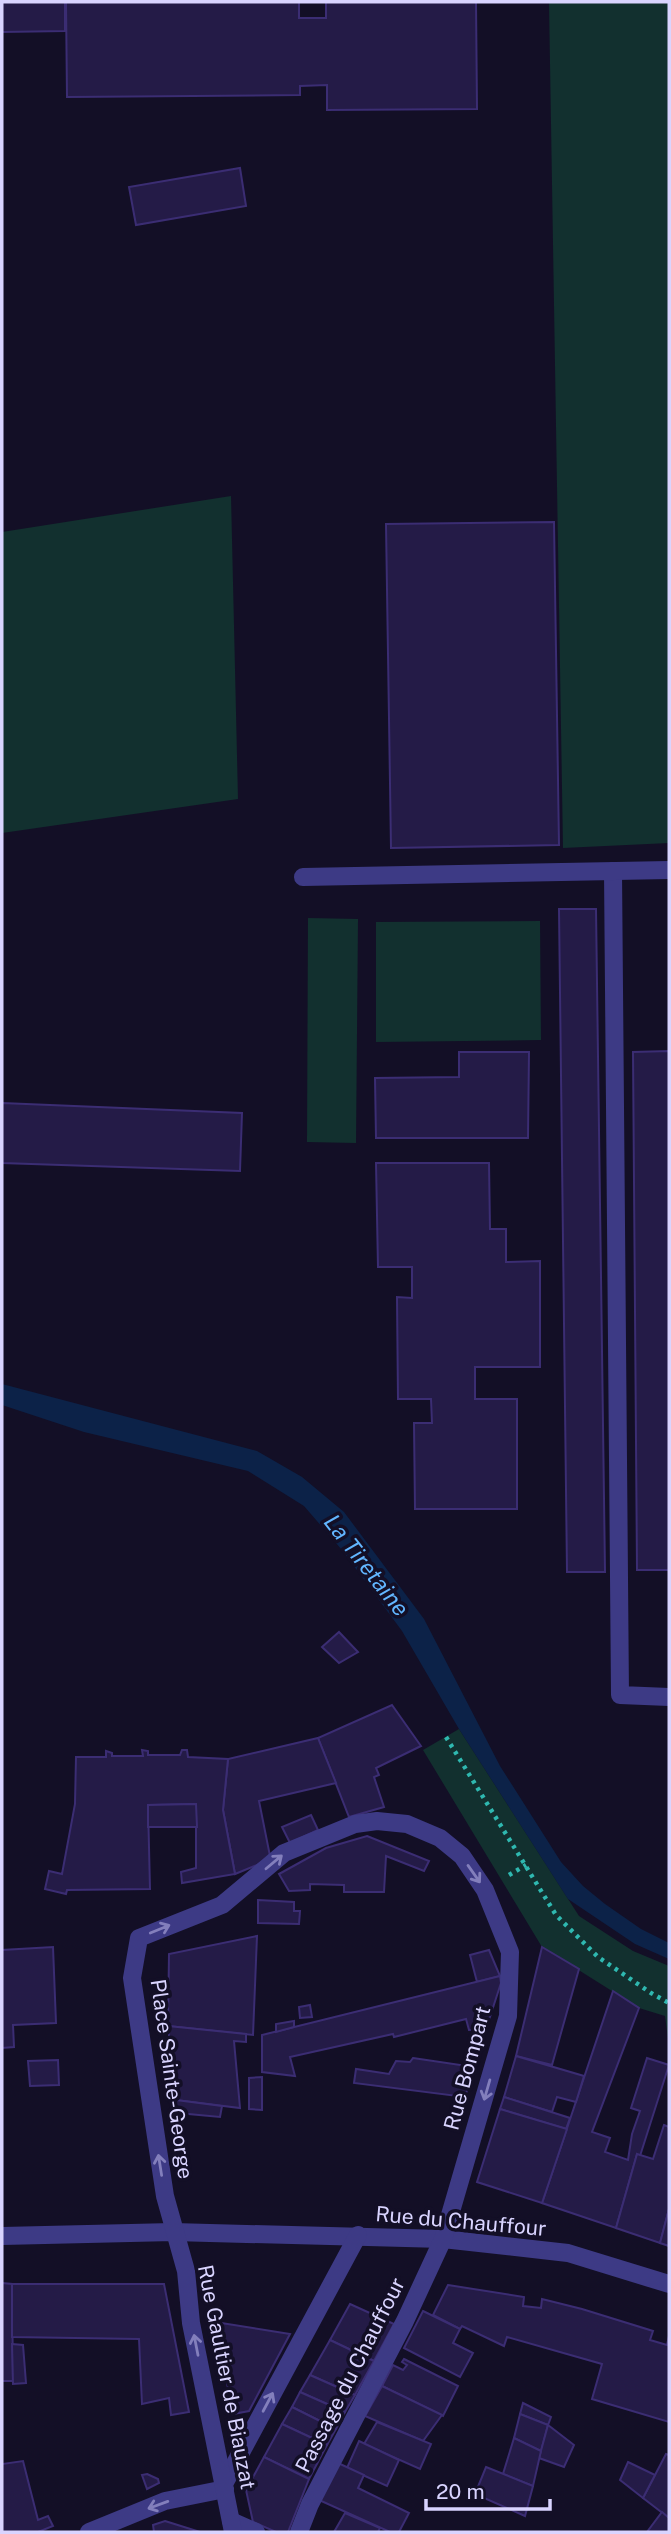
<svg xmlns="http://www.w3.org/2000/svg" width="671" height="2534" viewBox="0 0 671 2534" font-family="'Public Sans',sans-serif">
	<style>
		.green { fill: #12302f }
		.water { fill: #0c2248 }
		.building { fill: #241b47; stroke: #3b2d73; stroke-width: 2 }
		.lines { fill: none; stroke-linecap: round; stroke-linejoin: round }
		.path { stroke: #2fb8b0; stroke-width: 4.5; stroke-dasharray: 3.5 5; stroke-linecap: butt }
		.minor { stroke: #3d3a85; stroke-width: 18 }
		.oneway { stroke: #837fbc }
		.labels { text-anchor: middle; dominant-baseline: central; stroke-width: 7; stroke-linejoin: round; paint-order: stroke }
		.street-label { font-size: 21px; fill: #d9d4ff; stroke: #130f26 }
		.water-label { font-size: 23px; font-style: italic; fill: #62b6ff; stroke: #130f26 }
	</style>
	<rect width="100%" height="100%" fill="#130f26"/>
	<g class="green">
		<path d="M 549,2 L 669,2 L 669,843 L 563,848 Z"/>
		<path d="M 231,496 L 238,799 L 2,833 L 2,532 Z"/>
		<path d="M 308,918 L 358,919 L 356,1143 L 307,1142 Z"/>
		<path d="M 540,921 L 541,1040 L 376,1042 L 376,922 Z"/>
		<path d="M 459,1729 L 579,1916 L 633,1951 L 669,1966 L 669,2046 L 665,2016 L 639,2008 L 542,1947 L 423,1750 Z"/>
	</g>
	<path class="water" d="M 2,1384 L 257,1451 L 302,1477 L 344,1512 L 424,1619 L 500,1766 L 561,1862 L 583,1886 L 605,1904 L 641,1929 L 669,1943 L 669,1959 L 635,1944 L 568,1899 L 459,1729 L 402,1631 L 342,1550 L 304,1506 L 248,1471 L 84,1432 L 2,1405 Z"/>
	<g class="building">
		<path d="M 2,2 L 65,2 L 65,31 L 2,32 Z"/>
		<path d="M 66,2 L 299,2 L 299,18 L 326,18 L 326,2 L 476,2 L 477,109 L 327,110 L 327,85 L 300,86 L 300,95 L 67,97 Z"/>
		<path d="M 240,168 L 246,206 L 136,225 L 129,187 Z"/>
		<path d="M 554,522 L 559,845 L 391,848 L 386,524 Z"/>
		<path d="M 559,909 L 596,909 L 605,1572 L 567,1572 Z"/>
		<path d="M 669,1051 L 669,1570 L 637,1570 L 633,1052 Z"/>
		<path d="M 459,1052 L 529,1052 L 528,1138 L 376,1138 L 375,1078 L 459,1077 Z"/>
		<path d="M 2,1103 L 242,1113 L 240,1171 L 2,1163 Z"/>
		<path d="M 376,1163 L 489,1163 L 490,1229 L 506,1229 L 506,1262 L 540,1261 L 540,1367 L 475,1367 L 475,1399 L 517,1399 L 517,1509 L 415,1509 L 414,1423 L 432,1423 L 431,1399 L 398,1399 L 397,1297 L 412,1298 L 412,1267 L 378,1267 Z"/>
		<path d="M 339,1632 L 358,1652 L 339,1663 L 322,1647 Z"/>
		<path d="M 392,1705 L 421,1746 L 376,1768 L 379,1775 L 374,1777 L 384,1807 L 349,1817 L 318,1738 Z"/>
		<path d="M 318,1738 L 336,1783 L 259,1801 L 270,1856 L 257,1865 L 235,1874 L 223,1810 L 228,1759 Z"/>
		<path d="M 142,1750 L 148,1751 L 148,1755 L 180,1755 L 182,1750 L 187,1750 L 188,1757 L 228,1759 L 223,1810 L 235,1874 L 182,1883 L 181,1872 L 196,1868 L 196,1804 L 148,1805 L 150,1889 L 67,1890 L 66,1894 L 45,1889 L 49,1871 L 62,1874 L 75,1804 L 76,1757 L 106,1757 L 106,1751 L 112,1753 L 112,1756 L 143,1756 Z"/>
		<path d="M 196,1804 L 197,1827 L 148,1827 L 148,1805 Z"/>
		<path d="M 311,1815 L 318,1830 L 290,1843 L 282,1827 Z"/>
		<path d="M 367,1836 L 429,1861 L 424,1871 L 386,1856 L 384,1892 L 344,1892 L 344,1885 L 310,1884 L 310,1890 L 289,1891 L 279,1874 L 326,1848 Z"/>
		<path d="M 258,1900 L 294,1902 L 294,1911 L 300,1911 L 299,1924 L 258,1923 Z"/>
		<path d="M 257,1936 L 253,2035 L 168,2026 L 169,1954 Z"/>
		<path d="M 53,1947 L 56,2023 L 13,2025 L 14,2047 L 2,2048 L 2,1950 Z"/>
		<path d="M 542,1947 L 579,1969 L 552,2065 L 516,2056 Z"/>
		<path d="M 489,1950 L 500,1976 L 477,1982 L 470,1955 Z"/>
		<path d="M 500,1976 L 501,1983 L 486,2029 L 469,2030 L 466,2019 L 394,2037 L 393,2034 L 290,2057 L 295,2076 L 262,2072 L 262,2035 Z"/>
		<path d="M 613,1991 L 639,2008 L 592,2132 L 610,2138 L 605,2152 L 628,2160 L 632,2134 L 640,2111 L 631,2108 L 647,2058 L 669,2065 L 640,2156 L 637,2154 L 616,2228 L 542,2203 Z"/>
		<path d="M 310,2005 L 312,2017 L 300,2018 L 299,2007 Z"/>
		<path d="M 294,2021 L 294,2027 L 276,2032 L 276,2024 Z"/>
		<path d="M 168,2026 L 246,2034 L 246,2042 L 234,2041 L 240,2108 L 176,2100 Z"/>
		<path d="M 516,2056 L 584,2076 L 576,2102 L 557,2097 L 552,2112 L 504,2097 Z"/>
		<path d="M 413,2058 L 474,2067 L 465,2097 L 354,2083 L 356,2069 L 389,2074 L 396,2061 L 410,2062 Z"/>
		<path d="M 58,2060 L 59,2085 L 30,2086 L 28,2061 Z"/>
		<path d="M 262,2077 L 262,2110 L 249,2109 L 249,2078 Z"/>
		<path d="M 504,2097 L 570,2118 L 566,2129 L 500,2109 Z"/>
		<path d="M 176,2100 L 222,2106 L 220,2117 L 178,2113 Z"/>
		<path d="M 500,2109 L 567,2129 L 542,2203 L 477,2182 Z"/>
		<path d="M 664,2125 L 669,2127 L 669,2209 L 660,2243 L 616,2228 L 637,2154 L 653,2159 Z"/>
		<path d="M 669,2209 L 669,2246 L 660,2243 Z"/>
		<path d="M 2,2283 L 12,2284 L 13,2381 L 2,2381 Z"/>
		<path d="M 12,2284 L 164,2284 L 189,2412 L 171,2415 L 169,2398 L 142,2404 L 139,2339 L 12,2337 Z"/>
		<path d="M 448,2285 L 524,2297 L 523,2306 L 541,2308 L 542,2299 L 582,2309 L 653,2331 L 650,2340 L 667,2345 L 669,2336 L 669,2422 L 592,2399 L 602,2364 L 507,2337 L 504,2346 L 462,2326 L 460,2329 L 433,2315 Z"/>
		<path d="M 350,2304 L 394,2324 L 374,2361 L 330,2340 Z"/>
		<path d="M 423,2311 L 460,2329 L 453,2343 L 473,2353 L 460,2377 L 404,2348 Z"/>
		<path d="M 215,2322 L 290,2334 L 249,2411 L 233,2414 Z"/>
		<path d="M 330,2340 L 374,2361 L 355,2395 L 310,2375 Z"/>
		<path d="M 12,2344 L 23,2345 L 26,2383 L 13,2384 Z"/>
		<path d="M 404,2359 L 458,2386 L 443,2416 L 382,2386 L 393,2365 L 403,2370 L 407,2365 L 402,2362 Z"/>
		<path d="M 310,2375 L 355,2395 L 345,2412 L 300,2392 Z"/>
		<path d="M 382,2386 L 442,2415 L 423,2441 L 365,2416 Z"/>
		<path d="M 300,2392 L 345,2412 L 336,2429 L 292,2407 Z"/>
		<path d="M 523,2403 L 551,2417 L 548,2425 L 520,2414 Z"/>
		<path d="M 292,2407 L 336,2429 L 327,2445 L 282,2424 Z"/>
		<path d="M 520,2414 L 548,2425 L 541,2451 L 514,2438 Z"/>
		<path d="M 377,2422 L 431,2444 L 420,2469 L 364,2444 Z"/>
		<path d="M 282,2424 L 327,2445 L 309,2479 L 264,2457 Z"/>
		<path d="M 548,2425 L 574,2445 L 564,2467 L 539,2458 Z"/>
		<path d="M 514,2438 L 541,2451 L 533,2486 L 503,2474 Z"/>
		<path d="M 359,2441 L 399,2460 L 387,2486 L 347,2468 Z"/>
		<path d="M 666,2454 L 669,2455 L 669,2518 L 643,2498 Z"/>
		<path d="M 264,2457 L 309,2479 L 288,2532 L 276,2532 L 253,2522 L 246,2490 Z"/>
		<path d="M 23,2461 L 38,2520 L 48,2516 L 53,2526 L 38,2532 L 2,2532 L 2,2464 Z"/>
		<path d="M 628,2462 L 655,2475 L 643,2498 L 620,2480 Z"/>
		<path d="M 338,2463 L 364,2475 L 358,2488 L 409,2513 L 399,2532 L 390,2532 L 319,2500 Z"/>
		<path d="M 486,2467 L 533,2486 L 525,2516 L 475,2494 Z"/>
		<path d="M 147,2474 L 158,2479 L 159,2483 L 147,2489 L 142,2475 Z"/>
		<path d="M 662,2512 L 669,2518 L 669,2532 L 647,2532 Z"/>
		<path d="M 345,2513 L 380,2528 L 378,2532 L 334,2532 Z"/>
		<path d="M 165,2521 L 200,2532 L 154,2532 L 153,2525 Z"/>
	</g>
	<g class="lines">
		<g class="path">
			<path d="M 446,1737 L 556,1915 L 598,1957 L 651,1993 L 669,2003"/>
			<path d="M 509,1875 L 526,1865"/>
		</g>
		<g class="minor">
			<path d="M 613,871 L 620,1695 L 669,1697"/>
			<path d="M 303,877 L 669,870"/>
			<path d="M 2,2236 L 173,2232 L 443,2239 L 568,2253 L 669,2284"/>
			<path d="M 224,2484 L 358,2235"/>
			<path d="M 231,2521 L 256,2532"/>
			<path d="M 89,2532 L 165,2501 L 225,2489"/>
			<path d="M 233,2532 L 191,2323 L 186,2271 L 165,2196 L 132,1978 L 139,1938 L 222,1905 L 284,1853 L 355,1824 L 377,1821 L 407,1824 L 440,1838 L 462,1856 L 485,1890 L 510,1952 L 508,2016 L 443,2239 L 405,2321 L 310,2504 L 299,2532"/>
		</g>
	</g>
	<defs><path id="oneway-shaft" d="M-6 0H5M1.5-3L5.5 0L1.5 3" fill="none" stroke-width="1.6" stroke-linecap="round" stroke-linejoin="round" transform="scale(1.75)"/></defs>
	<g class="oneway">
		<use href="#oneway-shaft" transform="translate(274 1862) rotate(-40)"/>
		<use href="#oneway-shaft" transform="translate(474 1874) rotate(55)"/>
		<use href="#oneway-shaft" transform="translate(160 1929) rotate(-22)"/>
		<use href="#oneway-shaft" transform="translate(487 2090) rotate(106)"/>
		<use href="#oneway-shaft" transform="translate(160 2165) rotate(-99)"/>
		<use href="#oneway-shaft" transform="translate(196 2345) rotate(-101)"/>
		<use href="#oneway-shaft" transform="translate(268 2402) rotate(-62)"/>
		<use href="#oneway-shaft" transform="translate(158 2505) rotate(160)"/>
	</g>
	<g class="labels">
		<g class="street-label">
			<text transform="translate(467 2068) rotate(-75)">Rue Bompart</text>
			<text transform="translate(172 2079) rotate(82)">Place Sainte-George</text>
			<text transform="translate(461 2221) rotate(5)">Rue du Chauffour</text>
			<text transform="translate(350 2375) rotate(-63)">Passage du Chauffour</text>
			<text transform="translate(227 2377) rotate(79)">Rue Gaultier de Biauzat</text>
		</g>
		<g class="water-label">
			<text transform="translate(367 1565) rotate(52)">La Tiretaine</text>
		</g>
	</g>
	<rect width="671" height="2534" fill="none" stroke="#d9d4ff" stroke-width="7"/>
	<path d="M426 2499v10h124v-10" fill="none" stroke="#d9d4ff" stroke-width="3.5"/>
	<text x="436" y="2499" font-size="21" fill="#d9d4ff" stroke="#130f26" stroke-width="5" paint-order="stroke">20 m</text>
</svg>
